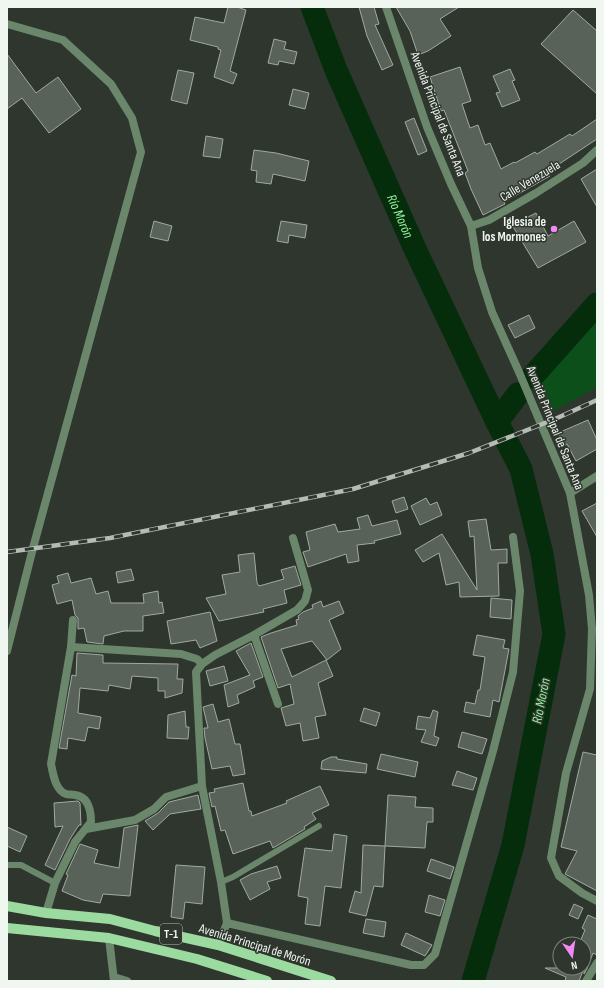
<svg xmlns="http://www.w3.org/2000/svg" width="604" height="988" viewBox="0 0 604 988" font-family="'Sofia Sans Condensed',sans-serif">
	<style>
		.green { fill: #0c4f1a }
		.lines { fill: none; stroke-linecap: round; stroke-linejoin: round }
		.river { stroke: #052d0c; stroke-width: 23 }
		.building { fill: #596259; stroke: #a0aaa1 }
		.lane { stroke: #6a876b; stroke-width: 6 }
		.street { stroke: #6a876b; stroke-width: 8 }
		.primary { stroke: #9cdba0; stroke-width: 10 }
		.rail-casing { stroke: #b5bcb5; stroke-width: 4.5 }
		.rail { stroke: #2e362e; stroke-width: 3; stroke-dasharray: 9; stroke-linecap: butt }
		.poi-dot { fill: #f18af4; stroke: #2e362e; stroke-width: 1.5 }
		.labels { text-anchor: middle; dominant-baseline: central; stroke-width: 3; stroke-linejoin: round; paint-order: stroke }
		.shield { fill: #2e362e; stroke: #b6bcb6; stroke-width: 1 }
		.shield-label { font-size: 12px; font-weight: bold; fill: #f0f6f0 }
		.street-label { font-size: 13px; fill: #f0f6f0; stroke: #2e362e }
		.poi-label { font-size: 13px; font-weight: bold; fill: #f0f6f0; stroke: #2e362e; text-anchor: end }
		.water-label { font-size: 14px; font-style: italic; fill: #92f39a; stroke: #2e362e }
	</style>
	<rect width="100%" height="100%" fill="#2e362e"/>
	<path class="green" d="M 597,300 L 597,387 L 554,411 L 532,377 Z"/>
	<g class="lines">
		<g class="river">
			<path id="s1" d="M 312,7 L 336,70 L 415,249 L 497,422 L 521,469 L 542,554 L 554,634 L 513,845 L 473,981"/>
			<path d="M 532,377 L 597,304"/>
			<path d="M 497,422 L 518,394"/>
		</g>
	</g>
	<g class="building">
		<path d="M 228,7 L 237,7 L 246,10 L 230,71 L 237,74 L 233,84 L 214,77 L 221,50 L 218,49 L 218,47 L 190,40 L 195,17 L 224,23 Z"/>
		<path d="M 359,7 L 374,7 L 379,24 L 375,25 L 393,65 L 382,70 L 367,36 Z"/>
		<path d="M 396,7 L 459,7 L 440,19 L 451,36 L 428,51 L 418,55 L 410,31 Z"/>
		<path d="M 573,10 L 597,31 L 597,94 L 541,44 Z"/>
		<path d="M 274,39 L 286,42 L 284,49 L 297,52 L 294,64 L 279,61 L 278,65 L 268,63 Z"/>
		<path d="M 7,54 L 36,93 L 58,77 L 81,109 L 49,133 L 22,98 L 7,109 Z"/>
		<path d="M 460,67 L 471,101 L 462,104 L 470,128 L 478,125 L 485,145 L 490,143 L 501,169 L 514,162 L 515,163 L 535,152 L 537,154 L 570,134 L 572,136 L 597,119 L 597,139 L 547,172 L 550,176 L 504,202 L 505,204 L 483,215 L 471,189 L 465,173 L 468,171 L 444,110 L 441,111 L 430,77 Z"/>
		<path d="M 510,69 L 515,80 L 512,81 L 520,100 L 502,107 L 496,93 L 500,92 L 493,76 Z"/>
		<path d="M 178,70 L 194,73 L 187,104 L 171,100 Z"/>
		<path d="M 293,89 L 309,93 L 305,109 L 289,105 Z"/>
		<path d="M 414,118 L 427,151 L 418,155 L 405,122 Z"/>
		<path d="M 206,136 L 223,139 L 220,158 L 203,156 Z"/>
		<path d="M 254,150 L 276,153 L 309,161 L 305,181 L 273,174 L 271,184 L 256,182 L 257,171 L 251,170 Z"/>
		<path d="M 597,169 L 597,207 L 581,179 Z"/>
		<path d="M 536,213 L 548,236 L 574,221 L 586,242 L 538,268 L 512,225 Z"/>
		<path d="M 154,221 L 172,226 L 168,241 L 150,237 Z"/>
		<path d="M 281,221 L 307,225 L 305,238 L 289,235 L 288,243 L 277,241 Z"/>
		<path d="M 529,315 L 535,328 L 515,338 L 508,325 Z"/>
		<path d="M 588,420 L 597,440 L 597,449 L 576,461 L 567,444 L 564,446 L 558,433 Z"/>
		<path d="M 404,497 L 408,509 L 396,513 L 392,501 Z"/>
		<path d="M 426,498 L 430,505 L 437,502 L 442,515 L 420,525 L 411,506 Z"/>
		<path d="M 597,503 L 597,537 L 582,511 Z"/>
		<path d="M 368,515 L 372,526 L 397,520 L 401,534 L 374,541 L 375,543 L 357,545 L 359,561 L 348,563 L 346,554 L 308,567 L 303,552 L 310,550 L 306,532 L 335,524 L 338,532 L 360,529 L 357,518 Z"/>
		<path d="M 486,519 L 491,550 L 507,549 L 507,563 L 498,563 L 499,596 L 460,597 L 459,582 L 446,585 L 439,553 L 423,562 L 415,550 L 442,534 L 477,590 L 474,536 L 470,537 L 468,521 Z"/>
		<path d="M 254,553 L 257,583 L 259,586 L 284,579 L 281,570 L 295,566 L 301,585 L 284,590 L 287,603 L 263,609 L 264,612 L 219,621 L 206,598 L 226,594 L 222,575 L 240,572 L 238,555 Z"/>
		<path d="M 131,569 L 134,580 L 118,583 L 116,572 Z"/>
		<path d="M 68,573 L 71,583 L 91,578 L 96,594 L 108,591 L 111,603 L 144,603 L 143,594 L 158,591 L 159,603 L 162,602 L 164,613 L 143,616 L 143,631 L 124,631 L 104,636 L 103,644 L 87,642 L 84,628 L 78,629 L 78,618 L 75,615 L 72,600 L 57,604 L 52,585 L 59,583 L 57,576 Z"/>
		<path d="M 491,598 L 512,600 L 511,619 L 490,617 Z"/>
		<path d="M 321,601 L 323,607 L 339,601 L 344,613 L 329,620 L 341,649 L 327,660 L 312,641 L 281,649 L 292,677 L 326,660 L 333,676 L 318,683 L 326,715 L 315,717 L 319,738 L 303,741 L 300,723 L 286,726 L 281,708 L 294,704 L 290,684 L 278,688 L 261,637 L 271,633 L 297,625 L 296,620 L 299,619 L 298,616 L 303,612 L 313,608 L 312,605 Z"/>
		<path d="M 210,612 L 217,641 L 200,648 L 196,640 L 171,644 L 167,621 Z"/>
		<path d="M 477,635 L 505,640 L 503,648 L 509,649 L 499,702 L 493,700 L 490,717 L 464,712 L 466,702 L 475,704 L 478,690 L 480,690 L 485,657 L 473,655 Z"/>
		<path d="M 251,643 L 263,677 L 253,681 L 255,687 L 237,695 L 239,703 L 228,707 L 224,685 L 250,675 L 236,651 Z"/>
		<path d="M 77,653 L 103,655 L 103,663 L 178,664 L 177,679 L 183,679 L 182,693 L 165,698 L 165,691 L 158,691 L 158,678 L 132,676 L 130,689 L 109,685 L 108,691 L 80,688 L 78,713 L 101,717 L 99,729 L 88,727 L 85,741 L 68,738 L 67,749 L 59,748 L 72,675 L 76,676 Z"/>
		<path d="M 224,666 L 228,681 L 210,686 L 206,671 Z"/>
		<path d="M 213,704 L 218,722 L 229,719 L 235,744 L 240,744 L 245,774 L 233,776 L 230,766 L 212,769 L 205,738 L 204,728 L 208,728 L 203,707 Z"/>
		<path d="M 364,708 L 380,713 L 376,726 L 360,721 Z"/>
		<path d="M 433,710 L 438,712 L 434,736 L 439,738 L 436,746 L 421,742 L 426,730 L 416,729 L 418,716 L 430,718 Z"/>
		<path d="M 185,711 L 186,727 L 189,727 L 188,739 L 167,738 L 168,715 Z"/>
		<path d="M 462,732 L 487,739 L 482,754 L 458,747 Z"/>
		<path d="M 583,752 L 597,755 L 597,891 L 565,874 L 577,851 L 561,847 Z"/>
		<path d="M 381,754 L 418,762 L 415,777 L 377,769 Z"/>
		<path d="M 331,757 L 337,757 L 337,759 L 367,764 L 366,773 L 321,769 L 322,761 Z"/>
		<path d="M 457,771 L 477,778 L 473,790 L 452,785 Z"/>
		<path d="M 243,783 L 249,811 L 251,811 L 252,816 L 287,803 L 286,801 L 320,786 L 329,805 L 312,813 L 316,819 L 304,827 L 305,829 L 273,848 L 270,841 L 233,854 L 225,830 L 221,831 L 215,806 L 212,807 L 209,793 L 215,792 L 214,789 Z"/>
		<path d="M 198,795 L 201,809 L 170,814 L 153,830 L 145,821 L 158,813 L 169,802 Z"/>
		<path d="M 388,795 L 416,797 L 415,807 L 433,808 L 433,822 L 427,822 L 425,848 L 385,846 Z"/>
		<path d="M 78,801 L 80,803 L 81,825 L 79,825 L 70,839 L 55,870 L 45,865 L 63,826 L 55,827 L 54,803 Z"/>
		<path d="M 138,825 L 130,896 L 103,894 L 100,903 L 83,900 L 62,891 L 68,875 L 66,874 L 80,844 L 98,850 L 94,863 L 119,868 L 124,828 Z"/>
		<path d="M 7,827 L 27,836 L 20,852 L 7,846 Z"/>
		<path d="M 334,834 L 347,836 L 341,888 L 325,886 L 320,926 L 305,924 L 308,898 L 298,896 L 305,848 L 332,851 Z"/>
		<path d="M 363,845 L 385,846 L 383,887 L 374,886 L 366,916 L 349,912 L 355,891 L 361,893 Z"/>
		<path d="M 431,859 L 454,867 L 450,879 L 427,871 Z"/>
		<path d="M 176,865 L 205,867 L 202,904 L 185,902 L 183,919 L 171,917 Z"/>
		<path d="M 277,866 L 281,878 L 267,882 L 270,889 L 250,900 L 240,880 L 251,874 Z"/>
		<path d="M 429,895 L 445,900 L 440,916 L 425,912 Z"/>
		<path d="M 574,904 L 583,908 L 578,919 L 569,915 Z"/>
		<path d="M 588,915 L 597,919 L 597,955 L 593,953 L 587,969 L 584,974 L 584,968 L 579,981 L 565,981 L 566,977 L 545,968 L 584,968 L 584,944 L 579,944 L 585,930 L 582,928 Z"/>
		<path d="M 366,919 L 386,922 L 384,937 L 363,933 Z"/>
		<path d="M 406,933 L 432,945 L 425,956 L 401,945 Z"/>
	</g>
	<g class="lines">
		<g class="lane">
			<path d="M 7,865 L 21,865 L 55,883"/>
			<path d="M 221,882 L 233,877 L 319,826"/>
		</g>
		<g class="street">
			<path d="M 386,7 L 427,127 L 451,184 L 471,226 L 478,268 L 492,312 L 519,372 L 570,493 L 589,595 L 592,629 L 590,689 L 566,773 L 551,858 L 559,876 L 582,893 L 597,901"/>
			<path d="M 7,24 L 63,40 L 111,84 L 132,118 L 141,152 L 33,548 L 7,651"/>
			<path d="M 471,226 L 489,220 L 536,193 L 583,163 L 597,150"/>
			<path d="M 570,493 L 597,476"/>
			<path d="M 254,635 L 278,704"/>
			<path d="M 71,647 L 181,654 L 197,659 L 202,664"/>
			<path d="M 86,829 L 135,820 L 154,809 L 166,797 L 202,786"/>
			<path d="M 46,913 L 55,883 L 75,842 L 91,822 C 91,811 89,797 75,795 C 72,794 68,795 66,794 C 55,790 53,773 51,764 L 71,647 L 73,620"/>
			<path d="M 227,923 L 411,965 L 424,965 L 435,954 L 493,751 L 513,672 L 520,591 L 513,537"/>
			<path d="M 109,938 L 114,981"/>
			<path d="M 218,945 L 227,923 L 221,882 L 202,786 L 196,672 L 202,664 L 215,655 L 254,635 L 297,610 L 305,601 L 308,590 L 293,538"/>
			<path d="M 114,977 L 127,981"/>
			<path d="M 586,981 L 597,963"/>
		</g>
		<g class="primary">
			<path d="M 7,906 L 46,913 L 110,919 L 155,931 L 218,945 L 331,981"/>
			<path d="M 7,928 L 109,938 L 197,959 L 267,981"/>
		</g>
		<defs>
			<path id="rail" d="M 7,552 L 110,538 L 353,489 L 469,453 L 555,419 L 597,400"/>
		</defs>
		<use href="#rail" class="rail-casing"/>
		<use href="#rail" class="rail"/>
	</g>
	<circle class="poi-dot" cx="554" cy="229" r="4"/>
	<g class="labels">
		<rect class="shield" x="160" y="924" width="22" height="20" rx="3"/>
		<g class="shield-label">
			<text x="171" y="934">T-1</text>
		</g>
		<g class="street-label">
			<text transform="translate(438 114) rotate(69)">Avenida Principal de Santa Ana</text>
			<text transform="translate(530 181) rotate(-31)">Calle Venezuela</text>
			<text transform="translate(555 428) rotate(68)">Avenida Principal de Santa Ana</text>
			<text transform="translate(255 945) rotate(17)">Avenida Principal de Morón</text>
		</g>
		<g class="poi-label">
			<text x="546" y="222">Iglesia de<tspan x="546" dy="15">los Mormones</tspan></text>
		</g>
		<g class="water-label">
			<text stroke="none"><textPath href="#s1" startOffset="227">Río Morón</textPath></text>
			<text transform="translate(541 701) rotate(-79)">Río Morón</text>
		</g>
	</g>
	<rect width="604" height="988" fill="none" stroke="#f0f6f0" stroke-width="16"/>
	<g transform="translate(572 956) rotate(167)"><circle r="19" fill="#2e362e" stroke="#7c837c"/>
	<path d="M0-3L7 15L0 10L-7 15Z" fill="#f18af4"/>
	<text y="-6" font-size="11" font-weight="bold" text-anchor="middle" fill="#f0f6f0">N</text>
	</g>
</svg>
